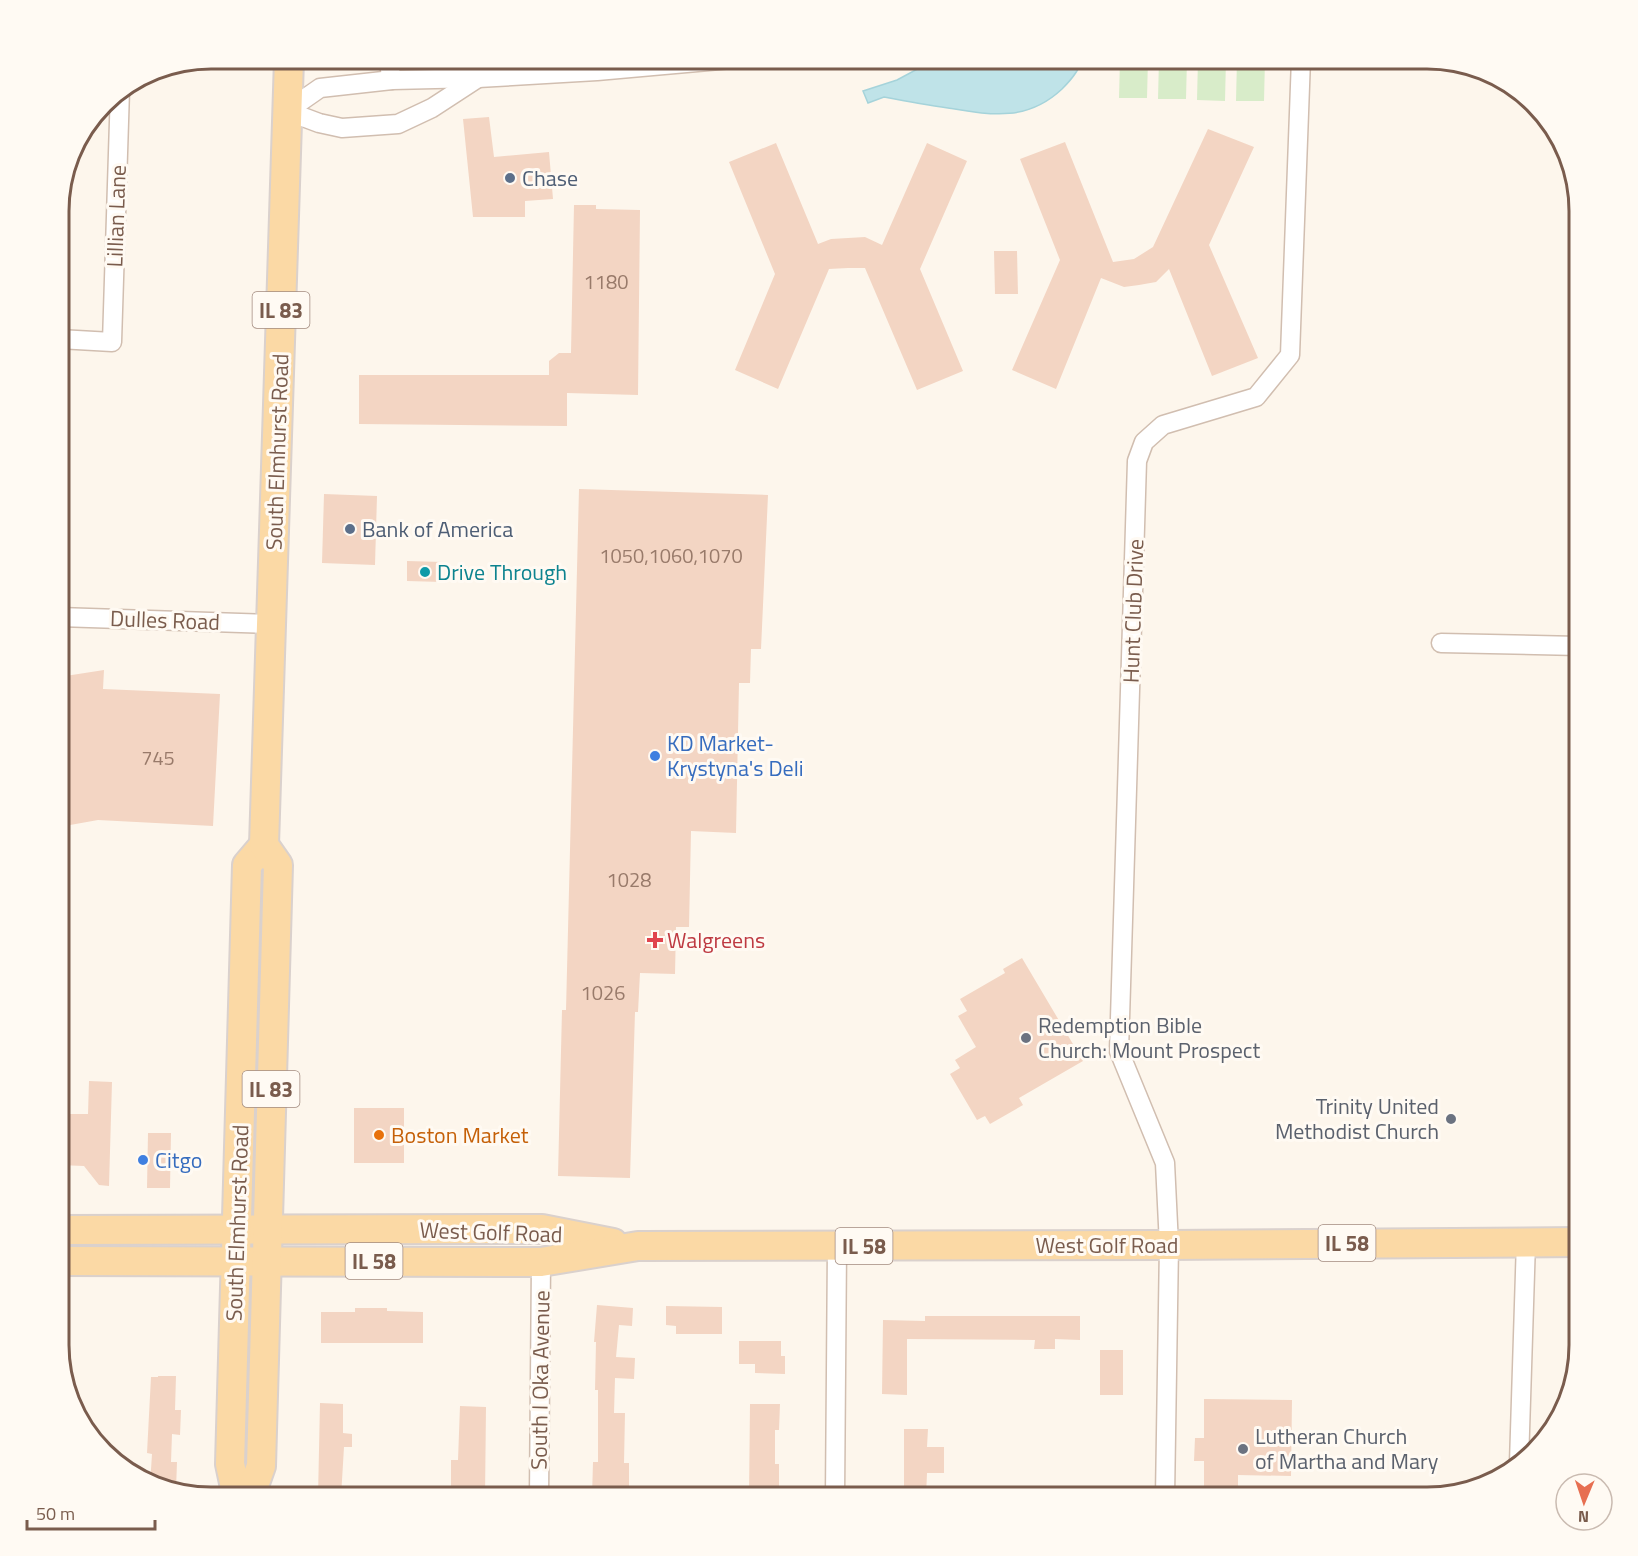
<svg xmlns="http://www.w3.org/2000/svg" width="1638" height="1556" viewBox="0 0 1638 1556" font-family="'Titillium Web',sans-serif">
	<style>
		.green { fill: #d8ecc9 }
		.water { fill: #bfe3e8; stroke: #a5d3da; stroke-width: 1.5 }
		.building { fill: #f3d5c3 }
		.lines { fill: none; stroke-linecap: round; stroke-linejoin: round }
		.street-casing { stroke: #d1beb0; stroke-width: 21 }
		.primary-casing { stroke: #dad1cd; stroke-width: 32 }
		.street { stroke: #fff; stroke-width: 18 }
		.primary { stroke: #fbd9a5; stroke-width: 28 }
		.service-dot { fill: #5c6f8a; stroke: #fffaf3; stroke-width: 2 }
		.culture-dot { fill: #0f9aa8; stroke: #fffaf3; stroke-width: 2 }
		.shop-dot { fill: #3f7fe0; stroke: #fffaf3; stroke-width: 2 }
		.health-dot { fill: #e0444e; stroke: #fffaf3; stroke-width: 2 }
		.worship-dot { fill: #6b7280; stroke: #fffaf3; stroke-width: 2 }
		.food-dot { fill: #e8710a; stroke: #fffaf3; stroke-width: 2 }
		.labels { text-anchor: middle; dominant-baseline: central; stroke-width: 6; stroke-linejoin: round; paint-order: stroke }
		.number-label { font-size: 20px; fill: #987a6a }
		.shield { fill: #fffaf3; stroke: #a28b7f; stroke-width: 1.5 }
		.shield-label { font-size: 21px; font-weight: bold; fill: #7a5c4d }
		.service-label { font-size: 22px; fill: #4e5e75; stroke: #fffaf3; text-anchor: start }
		.street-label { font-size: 22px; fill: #7a5c4d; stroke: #fffaf3 }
		.culture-label { font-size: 22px; fill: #0d838f; stroke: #fffaf3; text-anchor: start }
		.shop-label { font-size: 22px; fill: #366cbe; stroke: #fffaf3; text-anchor: start }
		.health-label { font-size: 22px; fill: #be3a42; stroke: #fffaf3; text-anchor: start }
		.worship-label { font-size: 22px; fill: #5b616d; stroke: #fffaf3; text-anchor: start }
		.food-label { font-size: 22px; fill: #c56008; stroke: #fffaf3; text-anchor: start }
		.rim { fill: none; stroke: #7a5c4d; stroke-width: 3 }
	</style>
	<rect width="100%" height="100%" fill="#fdf6ec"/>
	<g class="green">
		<path d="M 1120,59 L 1148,59 L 1147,98 L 1119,98 Z"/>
		<path d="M 1159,59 L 1187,59 L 1186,99 L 1158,99 Z"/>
		<path d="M 1198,59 L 1226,59 L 1225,101 L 1197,100 Z"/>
		<path d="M 1237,59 L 1265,59 L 1264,101 L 1236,101 Z"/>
	</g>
	<path class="water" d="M 936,59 L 1082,59 C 1080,70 1070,81 1062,89 C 1027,122 991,115 948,108 C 927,105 905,101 884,97 L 868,103 L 863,91 L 897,80 Z"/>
	<g class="building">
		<path d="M 489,117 L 494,157 L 549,152 L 553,199 L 525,201 L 525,217 L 473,217 L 463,119 Z"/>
		<path d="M 1208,129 L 1254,147 L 1209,245 L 1258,358 L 1212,376 L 1169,269 L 1156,282 L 1139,285 L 1124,287 L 1101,278 L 1056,389 L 1012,370 L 1060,260 L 1020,159 L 1065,142 L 1113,262 L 1134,259 L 1153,247 Z"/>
		<path d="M 776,143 L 818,244 L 831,239 L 865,237 L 882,245 L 927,143 L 967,161 L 920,269 L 963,371 L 917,390 L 865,268 L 848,268 L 829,269 L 778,389 L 735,370 L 775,274 L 729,162 Z"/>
		<path d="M 574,205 L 596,205 L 596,209 L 640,210 L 638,395 L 567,393 L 567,426 L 359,424 L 359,375 L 549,375 L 549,361 L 559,353 L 571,353 Z"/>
		<path d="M 994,251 L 1017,251 L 1018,294 L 995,294 Z"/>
		<path d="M 579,489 L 768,495 L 761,649 L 751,649 L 750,683 L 739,683 L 736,833 L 691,831 L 689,927 L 676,927 L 675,974 L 640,973 L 638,1012 L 635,1012 L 630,1178 L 558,1176 L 562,1010 L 566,1010 Z"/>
		<path d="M 324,494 L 377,496 L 375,565 L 322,563 Z"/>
		<path d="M 407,561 L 443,562 L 442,582 L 407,581 Z"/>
		<path d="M 104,670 L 103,689 L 220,694 L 213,826 L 98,820 L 59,827 L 59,677 Z"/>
		<path d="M 1022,958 L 1083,1061 L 1019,1098 L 1023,1105 L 990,1124 L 985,1116 L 977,1120 L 950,1074 L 960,1068 L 955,1060 L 976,1047 L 958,1016 L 967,1011 L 960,999 L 1005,973 L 1003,969 Z"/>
		<path d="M 89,1081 L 112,1082 L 109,1186 L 99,1185 L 84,1166 L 59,1165 L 59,1114 L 88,1114 Z"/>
		<rect x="354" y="1108" width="50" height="55"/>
		<path d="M 148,1133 L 171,1133 L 170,1188 L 147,1188 Z"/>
		<path d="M 597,1305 L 633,1308 L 632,1326 L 619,1325 L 616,1357 L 635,1358 L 634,1379 L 615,1378 L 614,1413 L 625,1413 L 624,1463 L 629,1463 L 629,1487 L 626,1487 L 626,1494 L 615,1494 L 615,1497 L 592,1497 L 593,1462 L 598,1462 L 598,1390 L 595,1390 L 596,1342 L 594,1342 Z"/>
		<path d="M 666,1306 L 722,1307 L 722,1334 L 676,1334 L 676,1326 L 666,1325 Z"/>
		<path d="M 355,1308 L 387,1308 L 387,1311 L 423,1312 L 423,1343 L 321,1343 L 321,1312 L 355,1312 Z"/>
		<path d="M 925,1316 L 1080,1316 L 1080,1340 L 1055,1339 L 1055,1349 L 1034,1349 L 1035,1340 L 907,1339 L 907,1395 L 882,1394 L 883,1320 L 925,1321 Z"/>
		<path d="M 739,1341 L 781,1341 L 781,1356 L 785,1356 L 785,1374 L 755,1373 L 755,1364 L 739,1364 Z"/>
		<rect x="1100" y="1350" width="23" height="45"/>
		<path d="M 158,1376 L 176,1376 L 175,1410 L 181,1410 L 180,1435 L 172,1434 L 171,1462 L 177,1462 L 176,1490 L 150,1485 L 152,1454 L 147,1453 L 151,1377 L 158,1377 Z"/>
		<path d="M 1204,1399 L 1292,1400 L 1291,1476 L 1238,1475 L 1238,1497 L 1204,1497 L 1204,1461 L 1194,1461 L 1195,1438 L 1204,1438 Z"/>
		<path d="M 320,1403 L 343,1404 L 343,1433 L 352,1434 L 352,1447 L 344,1447 L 341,1497 L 318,1497 Z"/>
		<path d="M 750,1404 L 780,1404 L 779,1430 L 775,1430 L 775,1464 L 779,1464 L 779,1490 L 774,1489 L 774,1497 L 749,1497 Z"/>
		<path d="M 460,1406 L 486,1407 L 485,1497 L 458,1497 L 458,1487 L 451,1487 L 451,1460 L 458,1460 Z"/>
		<path d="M 904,1429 L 928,1429 L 927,1447 L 944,1447 L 944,1473 L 927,1473 L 926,1497 L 904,1497 Z"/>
	</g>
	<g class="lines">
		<defs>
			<g id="street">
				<path d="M 388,59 L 392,80"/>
				<path d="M 287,111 L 320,88 L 392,80 L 478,78 L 597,71 L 731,59"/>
				<path d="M 287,111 L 319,123 L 342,128 L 398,124 L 432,108 L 478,78"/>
				<path d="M 59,339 L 112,342 L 120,90"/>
				<path d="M 59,617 L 272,624"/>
				<path d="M 1441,643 L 1579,646"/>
				<path d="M 1519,1463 L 1526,1241"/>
				<path d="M 539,1497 L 541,1262"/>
				<path d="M 835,1497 L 837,1246"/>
				<path d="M 1165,1497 L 1169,1245 L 1165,1163 L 1119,1051 L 1137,461 L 1144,442 L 1163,425 L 1256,397 L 1290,355 L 1301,59"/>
			</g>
			<g id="primary">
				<path d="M 59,1230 L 542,1229 L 613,1243"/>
				<path d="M 59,1261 L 541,1262 L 638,1246 L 1169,1245 L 1579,1242"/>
				<path d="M 237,1497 L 230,1464 L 247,865 L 264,845"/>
				<path d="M 250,1497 L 261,1466 L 278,865 L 264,845 L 289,59"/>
			</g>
		</defs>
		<use href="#street" class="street-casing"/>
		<use href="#primary" class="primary-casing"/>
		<use href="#street" class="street"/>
		<use href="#primary" class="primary"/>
	</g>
	<g class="service-dot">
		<circle cx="510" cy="178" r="6"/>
		<circle cx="350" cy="529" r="6"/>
	</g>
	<circle class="culture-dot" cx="425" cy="572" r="6"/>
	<g class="shop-dot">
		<circle cx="655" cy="756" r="6"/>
		<circle cx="143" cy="1160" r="6"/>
	</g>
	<path class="health-dot" d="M652 931h6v6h6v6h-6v6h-6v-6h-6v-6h6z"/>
	<g class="worship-dot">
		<circle cx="1026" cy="1038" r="6"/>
		<circle cx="1451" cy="1119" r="6"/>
		<circle cx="1243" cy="1449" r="6"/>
	</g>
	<circle class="food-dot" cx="379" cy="1135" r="6"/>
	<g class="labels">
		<g class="number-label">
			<text x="606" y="281">1180</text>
			<text x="671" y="555">1050,1060,1070</text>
			<text x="158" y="757">745</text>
			<text x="629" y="879">1028</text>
			<text x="603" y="992">1026</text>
		</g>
		<g class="shield">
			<rect x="252.5" y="292" width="57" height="36" rx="4.5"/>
			<rect x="242.5" y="1071" width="57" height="36" rx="4.5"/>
			<rect x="1318.5" y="1225" width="57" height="36" rx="4.5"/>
			<rect x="835.5" y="1228" width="57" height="36" rx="4.5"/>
			<rect x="345.5" y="1243" width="57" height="36" rx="4.5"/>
		</g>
		<g class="shield-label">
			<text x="281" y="310">IL 83</text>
			<text x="271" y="1089">IL 83</text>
			<text x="1347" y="1243">IL 58</text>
			<text x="864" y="1246">IL 58</text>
			<text x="374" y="1261">IL 58</text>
		</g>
		<g class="service-label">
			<text x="522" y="178">Chase</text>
			<text x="362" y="529">Bank of America</text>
		</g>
		<g class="street-label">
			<text transform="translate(116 216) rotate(-88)">Lillian Lane</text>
			<text transform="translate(277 452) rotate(-88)">South Elmhurst Road</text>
			<text transform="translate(1133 611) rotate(-88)">Hunt Club Drive</text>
			<text transform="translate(165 620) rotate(2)">Dulles Road</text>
			<text transform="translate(237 1223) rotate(-88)">South Elmhurst Road</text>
			<text transform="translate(491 1232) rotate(2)">West Golf Road</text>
			<text x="1107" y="1245">West Golf Road</text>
			<text transform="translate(540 1380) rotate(-89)">South I Oka Avenue</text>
		</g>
		<g class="culture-label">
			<text x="437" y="572">Drive Through</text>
		</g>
		<g class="shop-label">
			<text x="667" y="743">KD Market-<tspan x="667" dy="25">Krystyna's Deli</tspan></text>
			<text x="155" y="1160">Citgo</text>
		</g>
		<g class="health-label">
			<text x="667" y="940">Walgreens</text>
		</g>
		<g class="worship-label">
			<text x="1038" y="1025">Redemption Bible<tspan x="1038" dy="25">Church: Mount Prospect</tspan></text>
			<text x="1439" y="1106" text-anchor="end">Trinity United<tspan x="1439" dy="25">Methodist Church</tspan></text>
			<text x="1255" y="1436">Lutheran Church<tspan x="1255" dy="25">of Martha and Mary</tspan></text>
		</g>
		<g class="food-label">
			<text x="391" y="1135">Boston Market</text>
		</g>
	</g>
	<path d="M0 0H1638V1556H0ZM211 69H1427A142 142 0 0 1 1569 211V1345A142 142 0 0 1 1427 1487H211A142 142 0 0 1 69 1345V211A142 142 0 0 1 211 69Z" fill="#fffaf3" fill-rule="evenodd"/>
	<path class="rim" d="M211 69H1427A142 142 0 0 1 1569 211V1345A142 142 0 0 1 1427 1487H211A142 142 0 0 1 69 1345V211A142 142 0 0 1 211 69Z"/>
	<g transform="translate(1584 1502) rotate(182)"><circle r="28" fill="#fffaf3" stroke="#cabbb1" stroke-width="1.5"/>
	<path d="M0-4.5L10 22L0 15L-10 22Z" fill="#e76f51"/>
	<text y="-9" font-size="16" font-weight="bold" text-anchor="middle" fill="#7a5c4d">N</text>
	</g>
	<path d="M27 1520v9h128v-9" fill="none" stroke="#7a5c4d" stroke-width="3"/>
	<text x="36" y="1520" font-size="18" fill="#7a5c4d" stroke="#fffaf3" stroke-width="4.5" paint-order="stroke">50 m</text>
</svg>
